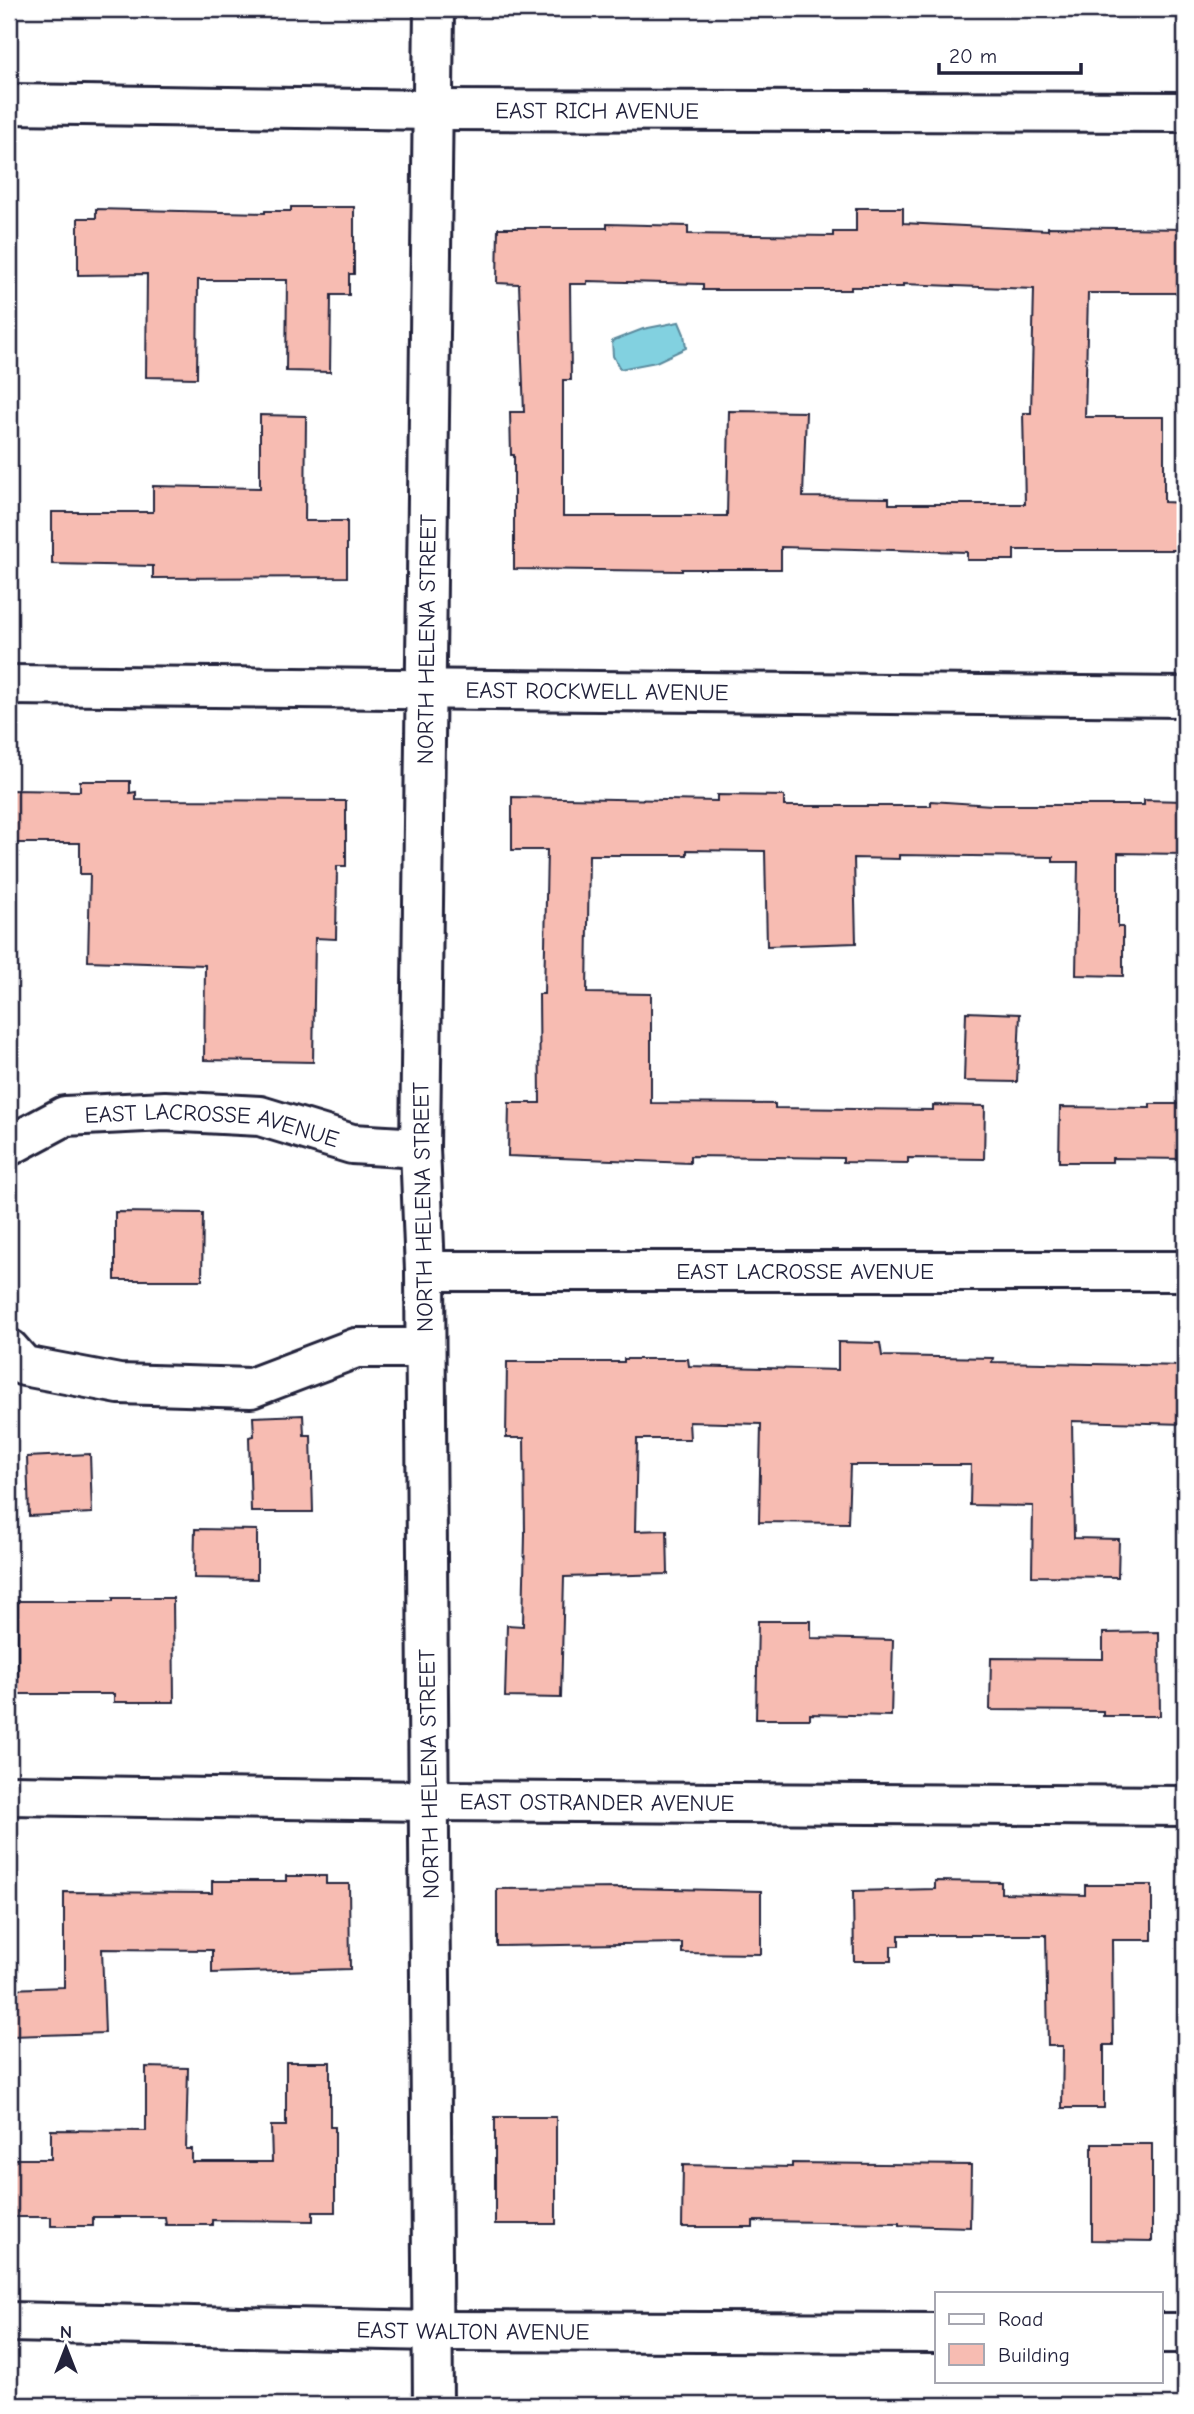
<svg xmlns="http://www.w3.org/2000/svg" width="1194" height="2414" viewBox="0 0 1194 2414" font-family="'Comic Neue',sans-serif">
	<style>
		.water { fill: #82d1e0; stroke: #5c8b9e; stroke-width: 2 }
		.building { fill: #f7bcb2; stroke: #22223b; stroke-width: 2; fill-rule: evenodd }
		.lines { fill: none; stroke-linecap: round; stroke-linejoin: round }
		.street-casing { stroke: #22223b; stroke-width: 44 }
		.street { stroke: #fff; stroke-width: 38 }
		.labels { text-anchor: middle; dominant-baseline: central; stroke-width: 6; stroke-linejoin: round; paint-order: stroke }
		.street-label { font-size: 23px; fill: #22223b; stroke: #fff }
	</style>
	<rect width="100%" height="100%" fill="#fff"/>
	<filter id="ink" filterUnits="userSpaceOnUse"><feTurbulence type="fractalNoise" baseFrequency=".0143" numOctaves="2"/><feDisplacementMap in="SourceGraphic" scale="14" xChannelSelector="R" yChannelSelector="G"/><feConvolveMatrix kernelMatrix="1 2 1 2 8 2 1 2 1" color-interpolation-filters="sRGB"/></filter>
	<g filter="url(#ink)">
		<path class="water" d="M 679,322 L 684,334 L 686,348 L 656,362 L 620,369 L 613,356 L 612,341 L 643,329 Z"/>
		<g class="building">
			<path d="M 291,207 L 354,207 L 354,274 L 349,274 L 349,295 L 331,295 L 330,372 L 286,371 L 287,280 L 198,280 L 197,378 L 146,377 L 147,274 L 78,275 L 78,218 L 96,218 L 96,209 L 265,213 L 265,211 L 291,211 Z"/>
			<path d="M 856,208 L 903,208 L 903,223 L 1048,230 L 1048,227 L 1185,229 L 1185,293 L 1088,293 L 1085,417 L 1164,417 L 1164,502 L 1185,503 L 1185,550 L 1014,550 L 1014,560 L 967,560 L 967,552 L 781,547 L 781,569 L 682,569 L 682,571 L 514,569 L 514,455 L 511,455 L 510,412 L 524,412 L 519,284 L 497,283 L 498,228 L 607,228 L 607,224 L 688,226 L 688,234 L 833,236 L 833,232 L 856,232 ZM 587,281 L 703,284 L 703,290 L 851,290 L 851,287 L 903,287 L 903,284 L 1034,289 L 1031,413 L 1023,413 L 1025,504 L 889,504 L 889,498 L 803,497 L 806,412 L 729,411 L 727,516 L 563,516 L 563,380 L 571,380 L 570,284 L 587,284 Z"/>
			<path d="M 260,415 L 306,416 L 305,521 L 347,521 L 347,577 L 153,578 L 153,566 L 52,564 L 52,512 L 153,512 L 153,486 L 260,488 Z"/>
			<path d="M 80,781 L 130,781 L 130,793 L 136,792 L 136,800 L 346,801 L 346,866 L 337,866 L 336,939 L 315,938 L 313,1062 L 204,1060 L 205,965 L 88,961 L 90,874 L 80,874 L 80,843 L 9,843 L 9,790 L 80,791 Z"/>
			<path d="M 717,795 L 784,796 L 784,806 L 931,806 L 931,801 L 992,805 L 1144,805 L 1144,800 L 1185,801 L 1185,854 L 1118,853 L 1118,927 L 1123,927 L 1123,976 L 1076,975 L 1078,862 L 1053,862 L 1053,857 L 899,855 L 899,859 L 854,858 L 856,943 L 767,946 L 765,851 L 687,850 L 687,855 L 589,855 L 587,993 L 651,994 L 651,1103 L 775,1104 L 775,1108 L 933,1110 L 933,1105 L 985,1106 L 984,1159 L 908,1158 L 908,1163 L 843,1162 L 843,1158 L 690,1156 L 690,1163 L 508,1156 L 509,1103 L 540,1103 L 539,994 L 544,994 L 547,850 L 512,850 L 512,797 L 717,801 Z"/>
			<path d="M 966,1012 L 1020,1014 L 1017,1082 L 964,1081 Z"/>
			<path d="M 1150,1104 L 1185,1104 L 1185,1159 L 1112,1158 L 1112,1162 L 1059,1162 L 1060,1107 L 1150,1108 Z"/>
			<path d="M 115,1212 L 203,1213 L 202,1280 L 115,1280 Z"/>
			<path d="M 838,1342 L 880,1343 L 882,1356 L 993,1358 L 992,1362 L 1185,1366 L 1185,1424 L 1072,1421 L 1074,1538 L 1119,1539 L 1118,1577 L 1032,1576 L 1033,1506 L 970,1505 L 971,1465 L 850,1465 L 848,1523 L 759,1522 L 761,1424 L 689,1422 L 690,1439 L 637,1439 L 635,1531 L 667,1530 L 668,1574 L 564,1577 L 561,1698 L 505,1697 L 507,1625 L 523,1626 L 525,1534 L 524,1438 L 506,1438 L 507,1362 L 624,1362 L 624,1359 L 688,1359 L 689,1366 L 838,1370 Z"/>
			<path d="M 303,1415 L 304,1435 L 311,1435 L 313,1512 L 251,1512 L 249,1437 L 254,1436 L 253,1417 Z"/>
			<path d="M 90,1454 L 92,1513 L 29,1516 L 27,1457 Z"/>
			<path d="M 195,1529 L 257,1530 L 257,1579 L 194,1578 Z"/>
			<path d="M 113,1598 L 173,1598 L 174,1702 L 114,1702 L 114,1694 L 18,1694 L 18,1601 L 113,1601 Z"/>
			<path d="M 758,1621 L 811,1621 L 811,1638 L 893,1640 L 891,1716 L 810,1714 L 810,1719 L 756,1719 Z"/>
			<path d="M 1159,1632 L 1160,1716 L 1103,1716 L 1103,1711 L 990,1710 L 991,1658 L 1103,1659 L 1103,1633 Z"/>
			<path d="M 286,1876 L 326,1876 L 326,1884 L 349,1884 L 350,1969 L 212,1973 L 212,1950 L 102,1949 L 105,2033 L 11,2036 L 10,1989 L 64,1987 L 64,1892 L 212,1893 L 212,1881 L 286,1881 Z"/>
			<path d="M 935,1881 L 1001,1882 L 1001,1893 L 1085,1895 L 1085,1885 L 1152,1885 L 1152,1940 L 1112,1940 L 1113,2045 L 1104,2045 L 1104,2108 L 1062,2108 L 1063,2046 L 1048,2046 L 1046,1935 L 899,1935 L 899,1946 L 891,1946 L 891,1961 L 854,1961 L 853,1891 L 935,1889 Z"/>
			<path d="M 627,1888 L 761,1891 L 761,1954 L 682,1953 L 682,1943 L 497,1946 L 497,1889 Z"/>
			<path d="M 286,2062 L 330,2062 L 330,2127 L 335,2127 L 335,2212 L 313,2212 L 313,2221 L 212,2220 L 212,2225 L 166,2225 L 165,2217 L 93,2217 L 93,2226 L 51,2226 L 51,2217 L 9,2217 L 9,2159 L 51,2159 L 51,2130 L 146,2131 L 146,2067 L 188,2068 L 186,2149 L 192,2149 L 192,2162 L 272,2162 L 271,2126 L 286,2126 Z"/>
			<rect x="495" y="2117" width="61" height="107"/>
			<path d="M 1092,2144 L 1152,2144 L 1152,2241 L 1092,2240 Z"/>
			<path d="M 792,2163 L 971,2165 L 970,2227 L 899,2225 L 899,2223 L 753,2221 L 753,2227 L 682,2227 L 683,2165 L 792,2167 Z"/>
		</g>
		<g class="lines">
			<defs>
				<g id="street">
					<path id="s1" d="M 9,104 L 434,110 L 1185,112"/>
					<path id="s2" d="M 9,685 L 1185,697"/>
					<path id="s3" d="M 9,1146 L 65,1116 L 165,1111 L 260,1116 L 352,1144 L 420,1148"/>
					<path id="s4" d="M 425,1271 L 1185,1271"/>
					<path d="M 9,1349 L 24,1366 L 119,1384 L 251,1388 L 356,1348 L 425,1348"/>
					<path id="s5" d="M 9,1795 L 429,1801 L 1185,1806"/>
					<path id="s6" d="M 9,2322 L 434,2331 L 937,2333"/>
					<path d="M 1161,2333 L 1185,2333"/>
					<path id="s7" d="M 433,2405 L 425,1271 L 420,1148 L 434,9"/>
				</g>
			</defs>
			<use href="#street" class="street-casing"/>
			<use href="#street" class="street"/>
		</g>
	</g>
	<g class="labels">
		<g class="street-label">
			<text stroke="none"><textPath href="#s1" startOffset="588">EAST RICH AVENUE</textPath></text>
			<text stroke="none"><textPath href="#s7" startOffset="1766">NORTH HELENA STREET</textPath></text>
			<text stroke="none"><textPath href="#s2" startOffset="588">EAST ROCKWELL AVENUE</textPath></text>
			<text stroke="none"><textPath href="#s3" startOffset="212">EAST LACROSSE AVENUE</textPath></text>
			<text transform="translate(423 1207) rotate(-91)">NORTH HELENA STREET</text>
			<text stroke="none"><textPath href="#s4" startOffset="380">EAST LACROSSE AVENUE</textPath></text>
			<text transform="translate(429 1774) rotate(-91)">NORTH HELENA STREET</text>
			<text stroke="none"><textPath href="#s5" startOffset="588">EAST OSTRANDER AVENUE</textPath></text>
			<text stroke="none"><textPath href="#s6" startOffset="464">EAST WALTON AVENUE</textPath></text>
		</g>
	</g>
	<rect width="1194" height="2414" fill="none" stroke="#fff" stroke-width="35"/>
	<rect x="18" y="18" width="1159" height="2379" fill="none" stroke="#22223b" stroke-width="2.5" filter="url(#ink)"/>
	<rect x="935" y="2292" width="228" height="91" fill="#ffffff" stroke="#a7a7b1" stroke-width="2"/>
	<rect x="949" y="2314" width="35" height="10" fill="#ffffff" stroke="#a7a7b1" stroke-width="2"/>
	<text x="998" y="2326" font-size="21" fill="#22223b">Road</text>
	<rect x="949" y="2344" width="35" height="21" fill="#f7bcb2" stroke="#a7a7b1" stroke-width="2"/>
	<text x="998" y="2362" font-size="21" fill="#22223b">Building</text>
	<g transform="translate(66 2348)" stroke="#ffffff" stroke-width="5" paint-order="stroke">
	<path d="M0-5L12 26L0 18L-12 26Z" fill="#22223b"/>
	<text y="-10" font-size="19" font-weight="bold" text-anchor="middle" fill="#22223b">N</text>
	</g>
	<path d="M939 63v10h142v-10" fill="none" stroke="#22223b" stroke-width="3.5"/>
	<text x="949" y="63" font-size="21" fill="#22223b" stroke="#ffffff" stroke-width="5" paint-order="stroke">20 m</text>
</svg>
